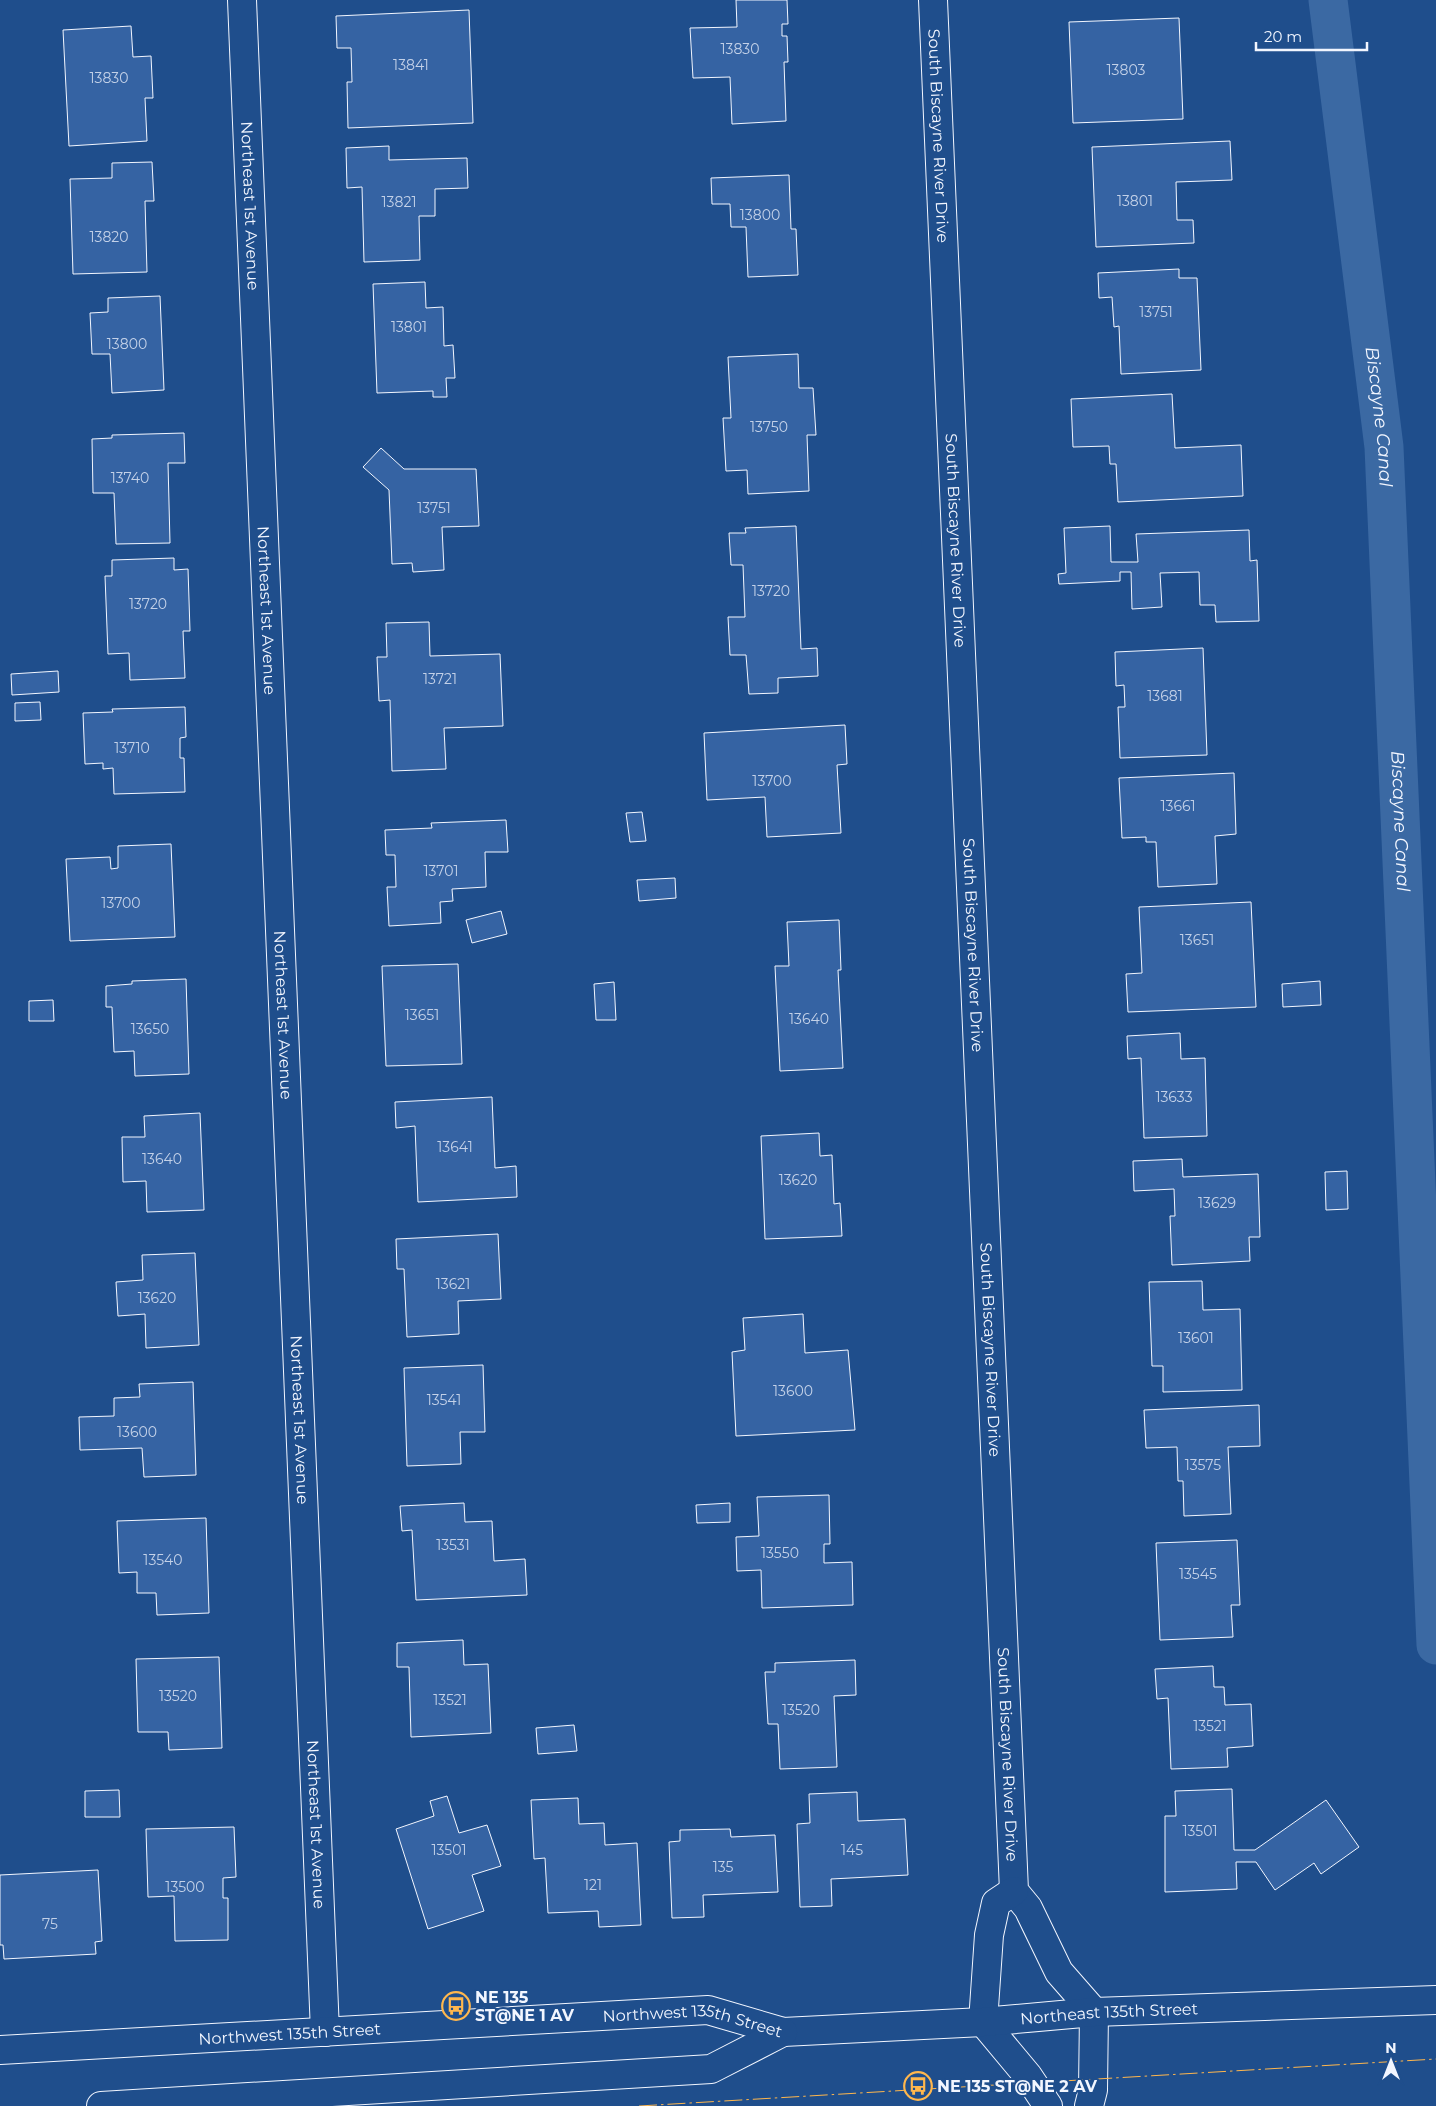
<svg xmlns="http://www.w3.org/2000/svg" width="1436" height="2106" viewBox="0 0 1436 2106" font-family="Montserrat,sans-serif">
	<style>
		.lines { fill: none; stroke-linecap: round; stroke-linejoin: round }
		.canal { stroke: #3b69a3; stroke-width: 39 }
		.building { fill: #3563a3; stroke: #f2f6ff }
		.minor-casing { stroke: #f2f6ff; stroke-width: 30 }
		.major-casing { stroke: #f2f6ff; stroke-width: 30 }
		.minor { stroke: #1f4e8c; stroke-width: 28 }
		.major { stroke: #1f4e8c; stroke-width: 28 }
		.power { stroke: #ffb74d; stroke-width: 1; stroke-dasharray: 18 4 2.5 4; stroke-linecap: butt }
		.labels { text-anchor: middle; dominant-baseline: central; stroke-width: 4; stroke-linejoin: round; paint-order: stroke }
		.number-label { font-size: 14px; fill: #c3d1e8 }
		.street-label { font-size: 16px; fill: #f2f6ff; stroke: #1f4e8c }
		.poi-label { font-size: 16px; font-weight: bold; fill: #f2f6ff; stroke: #1f4e8c; text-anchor: start }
		.water-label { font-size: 18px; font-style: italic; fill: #f2f6ff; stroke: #1f4e8c }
	</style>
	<rect width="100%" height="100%" fill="#1f4e8c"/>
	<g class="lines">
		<path class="canal" id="s1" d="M 1328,0 L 1384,447 L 1436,1645"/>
	</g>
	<g class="building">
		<path d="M 736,0 L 787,0 L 788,24 L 782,24 L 782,36 L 787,36 L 788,62 L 784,62 L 786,121 L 732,124 L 730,77 L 693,78 L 690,28 L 737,27 Z"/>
		<path d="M 469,10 L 473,123 L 348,128 L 347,82 L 352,82 L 351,48 L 337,48 L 336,16 Z"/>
		<path d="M 1179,18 L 1183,119 L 1073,123 L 1069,22 Z"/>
		<path d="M 131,26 L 133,57 L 151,56 L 153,98 L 145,98 L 147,141 L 69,146 L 63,30 Z"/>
		<path d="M 1230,141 L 1232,180 L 1176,182 L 1177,220 L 1193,220 L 1194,243 L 1096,247 L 1092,147 Z"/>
		<path d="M 389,146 L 389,160 L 467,158 L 468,188 L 435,189 L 435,216 L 419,216 L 420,260 L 364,262 L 362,187 L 347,188 L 346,148 Z"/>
		<path d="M 152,162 L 154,201 L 145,201 L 147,272 L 73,274 L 70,179 L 112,178 L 112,163 Z"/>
		<path d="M 789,175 L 791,229 L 796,229 L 798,275 L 748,277 L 746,227 L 731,227 L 730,204 L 712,204 L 711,178 Z"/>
		<path d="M 1179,269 L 1179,278 L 1197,278 L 1201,370 L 1121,374 L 1119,326 L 1114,327 L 1112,297 L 1099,298 L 1098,273 Z"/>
		<path d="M 425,282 L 426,308 L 443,307 L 444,346 L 453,345 L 455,378 L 446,378 L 447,397 L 433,397 L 433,391 L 377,393 L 373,284 Z"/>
		<path d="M 160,296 L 164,390 L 112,393 L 110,354 L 92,354 L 90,313 L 108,312 L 108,298 Z"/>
		<path d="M 798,354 L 799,388 L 813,388 L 816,435 L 807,435 L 809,491 L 748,494 L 747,470 L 726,471 L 723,418 L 731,418 L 728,357 Z"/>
		<path d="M 1172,394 L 1175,448 L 1241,445 L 1243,496 L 1118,502 L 1116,464 L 1110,464 L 1109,446 L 1073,447 L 1071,399 Z"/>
		<path d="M 184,433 L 185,463 L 168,463 L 170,543 L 116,544 L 114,493 L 93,493 L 92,439 L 112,438 L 112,435 Z"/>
		<path d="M 381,448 L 404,469 L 476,469 L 479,526 L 442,527 L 444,570 L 413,572 L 412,563 L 392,564 L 389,490 L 363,467 Z"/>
		<path d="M 796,526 L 801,649 L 817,648 L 818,676 L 778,678 L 778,693 L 749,694 L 746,655 L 730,655 L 728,617 L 745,617 L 743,565 L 731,565 L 729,533 L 746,533 L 745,528 Z"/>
		<path d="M 1110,526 L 1111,562 L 1138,562 L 1136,534 L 1249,530 L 1250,561 L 1257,560 L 1259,621 L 1216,622 L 1215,605 L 1200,605 L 1199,572 L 1160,573 L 1162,607 L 1132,609 L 1131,572 L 1120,572 L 1120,581 L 1059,584 L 1058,574 L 1066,573 L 1064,528 Z"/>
		<path d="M 174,558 L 174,570 L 188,569 L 190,631 L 183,631 L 185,678 L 130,680 L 129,653 L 108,654 L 105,576 L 112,576 L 112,560 Z"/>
		<path d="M 429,622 L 430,656 L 500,654 L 503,726 L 444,728 L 446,769 L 392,771 L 390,700 L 379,701 L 377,657 L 387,657 L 386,623 Z"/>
		<path d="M 1203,648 L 1207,755 L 1120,758 L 1118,707 L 1125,707 L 1124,685 L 1116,686 L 1115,652 Z"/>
		<path d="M 58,671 L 59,692 L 12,695 L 11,674 Z"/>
		<path d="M 40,702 L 41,720 L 15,721 L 15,703 Z"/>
		<path d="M 185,707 L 186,737 L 180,738 L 180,758 L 184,758 L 185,792 L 114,794 L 113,768 L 103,769 L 103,763 L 85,764 L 83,713 L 113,712 L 112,709 Z"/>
		<path d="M 845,725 L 847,764 L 837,765 L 841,833 L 767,837 L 765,797 L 707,800 L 704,733 Z"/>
		<path d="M 1234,773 L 1236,834 L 1215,836 L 1217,884 L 1158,887 L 1156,842 L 1146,842 L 1146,837 L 1122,838 L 1119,778 Z"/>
		<path d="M 642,812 L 646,841 L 630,842 L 626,813 Z"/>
		<path d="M 506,820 L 508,852 L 485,852 L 486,887 L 452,889 L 453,901 L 440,902 L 441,923 L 389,926 L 387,887 L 396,887 L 395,855 L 386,855 L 385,830 L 432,828 L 431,823 Z"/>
		<path d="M 171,844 L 175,937 L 70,941 L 66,859 L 110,857 L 111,869 L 118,868 L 118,846 Z"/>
		<path d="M 675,878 L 676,898 L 639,901 L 637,880 Z"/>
		<path d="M 1251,902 L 1256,1007 L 1128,1012 L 1126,974 L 1142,973 L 1139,907 Z"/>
		<path d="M 501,911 L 507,934 L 472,943 L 466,920 Z"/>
		<path d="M 839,920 L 841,970 L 838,970 L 843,1068 L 780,1071 L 775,966 L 789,966 L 787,922 Z"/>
		<path d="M 458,964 L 462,1064 L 386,1066 L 382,966 Z"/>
		<path d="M 186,979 L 189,1074 L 135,1076 L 134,1051 L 114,1052 L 112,1007 L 106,1007 L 106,986 L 132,984 L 132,981 Z"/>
		<path d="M 1320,981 L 1321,1005 L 1283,1007 L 1282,984 Z"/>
		<path d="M 614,982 L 616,1020 L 596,1020 L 594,984 Z"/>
		<path d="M 53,1000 L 54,1021 L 29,1021 L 29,1001 Z"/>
		<path d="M 1180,1033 L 1181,1059 L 1205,1058 L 1207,1136 L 1144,1138 L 1141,1058 L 1128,1059 L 1127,1036 Z"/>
		<path d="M 492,1097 L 495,1168 L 516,1166 L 517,1197 L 418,1202 L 415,1126 L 396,1128 L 395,1102 Z"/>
		<path d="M 200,1113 L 204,1210 L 147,1212 L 146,1181 L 123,1182 L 122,1137 L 145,1137 L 144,1116 Z"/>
		<path d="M 819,1133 L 820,1156 L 832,1155 L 834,1204 L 840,1203 L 842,1236 L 765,1239 L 761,1136 Z"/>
		<path d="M 1182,1159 L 1183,1177 L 1258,1174 L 1260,1237 L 1249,1237 L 1250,1261 L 1172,1265 L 1170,1216 L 1175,1216 L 1174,1189 L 1134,1191 L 1133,1161 Z"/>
		<path d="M 1347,1171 L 1348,1209 L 1326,1210 L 1325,1172 Z"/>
		<path d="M 498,1234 L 501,1299 L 458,1301 L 459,1334 L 407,1337 L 404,1269 L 397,1269 L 396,1239 Z"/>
		<path d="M 195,1253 L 199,1345 L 146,1348 L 145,1314 L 118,1316 L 116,1282 L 143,1280 L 142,1255 Z"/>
		<path d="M 1202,1281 L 1203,1310 L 1240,1309 L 1242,1390 L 1163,1392 L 1163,1366 L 1152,1366 L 1149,1282 Z"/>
		<path d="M 803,1314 L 805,1353 L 848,1350 L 855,1430 L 736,1436 L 732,1352 L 745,1350 L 743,1318 Z"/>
		<path d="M 483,1365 L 485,1432 L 460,1432 L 461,1464 L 407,1466 L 404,1368 Z"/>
		<path d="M 193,1382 L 196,1475 L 144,1477 L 142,1448 L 80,1450 L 79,1417 L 114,1416 L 114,1398 L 140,1397 L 139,1384 Z"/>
		<path d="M 1259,1405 L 1260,1446 L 1228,1447 L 1231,1514 L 1184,1516 L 1183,1481 L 1178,1481 L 1177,1447 L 1146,1448 L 1144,1410 Z"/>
		<path d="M 829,1495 L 830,1544 L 824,1544 L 824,1563 L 852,1562 L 853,1605 L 762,1608 L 761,1570 L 737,1571 L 736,1537 L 759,1536 L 757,1497 Z"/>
		<path d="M 464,1503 L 465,1522 L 492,1521 L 494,1561 L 525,1559 L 527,1595 L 416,1600 L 412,1530 L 402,1531 L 400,1506 Z"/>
		<path d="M 730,1503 L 730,1522 L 697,1523 L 696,1505 Z"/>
		<path d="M 206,1518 L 209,1613 L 157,1615 L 156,1593 L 137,1593 L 137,1572 L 119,1573 L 117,1521 Z"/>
		<path d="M 1237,1540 L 1240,1605 L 1231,1605 L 1233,1637 L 1160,1640 L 1156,1543 Z"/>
		<path d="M 463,1640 L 464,1665 L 488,1664 L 491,1733 L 411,1737 L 409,1667 L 397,1667 L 397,1643 Z"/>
		<path d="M 219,1657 L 222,1748 L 169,1750 L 168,1732 L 138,1732 L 136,1659 Z"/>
		<path d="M 855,1660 L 856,1695 L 834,1696 L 837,1767 L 780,1769 L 778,1724 L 768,1724 L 765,1672 L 775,1672 L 775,1663 Z"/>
		<path d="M 1213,1666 L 1214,1687 L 1224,1687 L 1225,1705 L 1251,1704 L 1253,1746 L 1227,1748 L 1228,1767 L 1171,1769 L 1168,1698 L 1157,1699 L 1155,1669 Z"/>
		<path d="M 574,1725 L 577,1751 L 538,1754 L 536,1728 Z"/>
		<path d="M 1232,1789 L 1234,1850 L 1255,1850 L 1326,1800 L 1359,1847 L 1321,1874 L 1314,1863 L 1275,1890 L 1256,1862 L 1236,1862 L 1237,1889 L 1165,1892 L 1165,1816 L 1176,1816 L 1175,1791 Z"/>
		<path d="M 119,1790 L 120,1817 L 85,1817 L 85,1791 Z"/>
		<path d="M 857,1792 L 858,1821 L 905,1819 L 908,1875 L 831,1879 L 832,1906 L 800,1907 L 797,1824 L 810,1823 L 809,1794 Z"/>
		<path d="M 447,1796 L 459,1833 L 487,1825 L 501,1866 L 472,1875 L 484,1911 L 428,1929 L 396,1829 L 434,1816 L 430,1801 Z"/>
		<path d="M 578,1798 L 579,1824 L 604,1823 L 605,1845 L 637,1843 L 641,1925 L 599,1927 L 598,1911 L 548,1913 L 545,1858 L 534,1859 L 531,1800 Z"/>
		<path d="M 234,1827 L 236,1877 L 223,1878 L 223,1898 L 228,1898 L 228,1940 L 175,1941 L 174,1896 L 148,1897 L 146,1829 Z"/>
		<path d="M 730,1829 L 731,1837 L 775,1835 L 778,1892 L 703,1895 L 704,1917 L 672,1918 L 669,1842 L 680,1841 L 680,1830 Z"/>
		<path d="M 98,1870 L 102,1941 L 95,1942 L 96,1954 L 4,1959 L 3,1945 L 0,1945 L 0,1875 Z"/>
	</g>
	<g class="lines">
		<defs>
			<g id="minor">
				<path id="s2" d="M 242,0 L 325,2032"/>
				<path id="s3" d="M 933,0 L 1014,1891 L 1028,1908 L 1059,1972 L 1094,2012 L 1093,2090 L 1089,2106"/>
				<path d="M 1014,1891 L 996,1903 L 989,1935 L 983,2022 L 1028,2076 L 1048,2106"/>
			</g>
			<g id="major">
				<path id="s4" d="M 0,2050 L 708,2010 L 783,2032 L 983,2022 L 1094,2012 L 1436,2000"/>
				<path d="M 101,2106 L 711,2069 L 783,2032"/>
			</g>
		</defs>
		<use href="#minor" class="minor-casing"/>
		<use href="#major" class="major-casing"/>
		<use href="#minor" class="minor"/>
		<use href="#major" class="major"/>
		<path class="power" d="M 639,2106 L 1436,2059"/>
	</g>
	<defs>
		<symbol id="bus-ring" viewBox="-11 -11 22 22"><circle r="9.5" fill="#1f4e8c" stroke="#ffb74d" stroke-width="1.5"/><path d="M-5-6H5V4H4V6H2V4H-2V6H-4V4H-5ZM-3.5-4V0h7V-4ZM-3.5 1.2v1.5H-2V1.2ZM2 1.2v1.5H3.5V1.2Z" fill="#ffb74d"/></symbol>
	</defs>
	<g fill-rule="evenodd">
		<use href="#bus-ring" x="440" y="1990" width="32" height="32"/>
		<use href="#bus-ring" x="902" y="2070" width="32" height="32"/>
	</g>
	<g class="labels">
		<g class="number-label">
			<text x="740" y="49">13830</text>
			<text x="411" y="65">13841</text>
			<text x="1126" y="70">13803</text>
			<text x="109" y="78">13830</text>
			<text x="1135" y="201">13801</text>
			<text x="399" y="202">13821</text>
			<text x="760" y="215">13800</text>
			<text x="109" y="237">13820</text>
			<text x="1156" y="312">13751</text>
			<text x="409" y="327">13801</text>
			<text x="127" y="344">13800</text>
			<text x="769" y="427">13750</text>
			<text x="130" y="478">13740</text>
			<text x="434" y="508">13751</text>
			<text x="771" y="591">13720</text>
			<text x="148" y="604">13720</text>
			<text x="440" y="679">13721</text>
			<text x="1165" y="696">13681</text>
			<text x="132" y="748">13710</text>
			<text x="772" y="781">13700</text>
			<text x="1178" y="806">13661</text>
			<text x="441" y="871">13701</text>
			<text x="121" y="903">13700</text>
			<text x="1197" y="940">13651</text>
			<text x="422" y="1015">13651</text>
			<text x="809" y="1019">13640</text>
			<text x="150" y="1029">13650</text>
			<text x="1174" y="1097">13633</text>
			<text x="455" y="1147">13641</text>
			<text x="162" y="1159">13640</text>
			<text x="798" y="1180">13620</text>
			<text x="1217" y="1203">13629</text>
			<text x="453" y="1284">13621</text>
			<text x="157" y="1298">13620</text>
			<text x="1196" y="1338">13601</text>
			<text x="793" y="1391">13600</text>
			<text x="444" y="1400">13541</text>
			<text x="137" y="1432">13600</text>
			<text x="1203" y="1465">13575</text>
			<text x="453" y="1545">13531</text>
			<text x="780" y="1553">13550</text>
			<text x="163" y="1560">13540</text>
			<text x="1198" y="1574">13545</text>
			<text x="178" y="1696">13520</text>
			<text x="450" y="1700">13521</text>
			<text x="801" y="1710">13520</text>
			<text x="1210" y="1726">13521</text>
			<text x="1200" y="1831">13501</text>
			<text x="449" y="1850">13501</text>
			<text x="852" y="1850">145</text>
			<text x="723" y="1867">135</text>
			<text x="593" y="1885">121</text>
			<text x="185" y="1887">13500</text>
			<text x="50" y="1924">75</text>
		</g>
		<g class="street-label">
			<text stroke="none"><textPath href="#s3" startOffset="136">South Biscayne River Drive</textPath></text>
			<text stroke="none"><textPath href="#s2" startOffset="206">Northeast 1st Avenue</textPath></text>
			<text stroke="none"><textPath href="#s3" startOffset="541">South Biscayne River Drive</textPath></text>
			<text stroke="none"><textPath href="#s2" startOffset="611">Northeast 1st Avenue</textPath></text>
			<text stroke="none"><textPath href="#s3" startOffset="946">South Biscayne River Drive</textPath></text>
			<text stroke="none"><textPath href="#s2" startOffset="1016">Northeast 1st Avenue</textPath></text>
			<text stroke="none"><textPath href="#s3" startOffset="1351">South Biscayne River Drive</textPath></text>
			<text stroke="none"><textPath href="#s2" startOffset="1421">Northeast 1st Avenue</textPath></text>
			<text stroke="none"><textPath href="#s3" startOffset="1756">South Biscayne River Drive</textPath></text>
			<text stroke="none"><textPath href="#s2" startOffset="1826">Northeast 1st Avenue</textPath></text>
			<text stroke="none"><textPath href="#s4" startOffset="1114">Northeast 135th Street</textPath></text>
			<text stroke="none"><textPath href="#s4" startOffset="695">Northwest 135th Street</textPath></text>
			<text stroke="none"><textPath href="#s4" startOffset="290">Northwest 135th Street</textPath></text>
		</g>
		<g class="poi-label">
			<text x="475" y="1997">NE 135<tspan x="475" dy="18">ST@NE 1 AV</tspan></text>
			<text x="937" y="2086">NE 135 ST@NE 2 AV</text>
		</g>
		<g class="water-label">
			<text stroke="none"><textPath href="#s1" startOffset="420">Biscayne Canal</textPath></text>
			<text stroke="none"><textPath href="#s1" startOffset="825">Biscayne Canal</textPath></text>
		</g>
	</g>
	<g transform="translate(1391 2061)" stroke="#1f4e8c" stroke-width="4" paint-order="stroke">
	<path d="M0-4L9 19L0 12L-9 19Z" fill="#f2f6ff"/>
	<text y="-8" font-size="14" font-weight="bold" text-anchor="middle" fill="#f2f6ff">N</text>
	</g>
	<path d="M1256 42v8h111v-8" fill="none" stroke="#f2f6ff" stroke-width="2.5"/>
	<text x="1264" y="42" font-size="15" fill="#f2f6ff" stroke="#1f4e8c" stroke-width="4" paint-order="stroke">20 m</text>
</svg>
